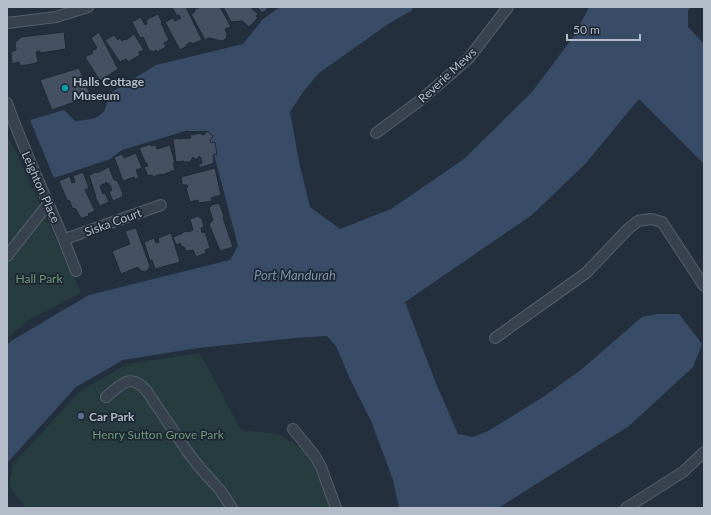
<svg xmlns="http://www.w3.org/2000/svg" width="711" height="515" viewBox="0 0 711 515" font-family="Lato,sans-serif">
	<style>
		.green { fill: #263c3f }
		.water { fill: #394c67 }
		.building { fill: #455162; stroke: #1f2835 }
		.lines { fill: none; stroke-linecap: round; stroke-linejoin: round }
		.minor-casing { stroke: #565f6c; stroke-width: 12 }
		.minor { stroke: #38414e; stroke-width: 10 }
		.culture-dot { fill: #0f9aa8; stroke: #1d2633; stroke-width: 1.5 }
		.service-dot { fill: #5c6f8a; stroke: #1d2633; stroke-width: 1.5 }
		.labels { text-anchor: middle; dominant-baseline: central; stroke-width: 3.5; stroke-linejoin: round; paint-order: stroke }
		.street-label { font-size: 12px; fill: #b4bcc9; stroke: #1d2633 }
		.poi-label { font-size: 12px; font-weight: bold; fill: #b4bcc9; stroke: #1d2633; text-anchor: start }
		.park-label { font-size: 12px; fill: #6b9a76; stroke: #1d2633 }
		.water-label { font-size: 13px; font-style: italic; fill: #7c92b1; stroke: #1d2633 }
	</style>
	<rect width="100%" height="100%" fill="#242f3e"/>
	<g class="green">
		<path d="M 7,135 L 13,146 L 81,293 L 28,320 L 7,339 Z"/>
		<path d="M 200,353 L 241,430 L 278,434 L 305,450 L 320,476 L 329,508 L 26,508 L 9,486 L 13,464 L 80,391 L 127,364 Z"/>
	</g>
	<path class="water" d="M 280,7 L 414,7 L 411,11 L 391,22 L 319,73 L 303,92 L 290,112 L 299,162 L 310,207 L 340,229 L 391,209 L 464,159 L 532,92 L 574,36 L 589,7 L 691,7 L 688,11 L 688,27 L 704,44 L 704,164 L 639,99 L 586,163 L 532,215 L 405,302 L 435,381 L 458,434 L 473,437 L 488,431 L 543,397 L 582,369 L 642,317 L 657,314 L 679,314 L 702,344 L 693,367 L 629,426 L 498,508 L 399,508 L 393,480 L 371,421 L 350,379 L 336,346 L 327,336 L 295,338 L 198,348 L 123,360 L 76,387 L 7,463 L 7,345 L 11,341 L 89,295 L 230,260 L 238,246 L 208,131 L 185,131 L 122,150 L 110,159 L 54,178 L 30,120 L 64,110 L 75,121 C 95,119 108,118 107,95 L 156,65 L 243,44 L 263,19 Z"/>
	<g class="building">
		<path d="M 172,7 L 186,7 L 202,40 L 192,44 L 191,42 L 186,45 L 187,46 L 180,50 L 165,22 L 173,18 L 175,21 L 181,18 L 179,15 L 177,16 Z"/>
		<path d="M 200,7 L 220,7 L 231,27 L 225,29 L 227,34 L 226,39 L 222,41 L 209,38 L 205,40 L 191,14 L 195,12 L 194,10 Z"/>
		<path d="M 223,7 L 250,7 L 258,14 L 256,16 L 258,17 L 256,20 L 249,27 L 242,21 L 231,22 Z"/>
		<path d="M 257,7 L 268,7 L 268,8 L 264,12 L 261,12 Z"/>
		<path d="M 158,14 L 162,22 L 161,23 L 169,40 L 164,43 L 166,47 L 157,52 L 156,50 L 153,52 L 149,50 L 143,37 L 140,38 L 132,22 L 141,17 L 145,25 L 147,24 L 146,20 Z"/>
		<path d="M 64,32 L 66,49 L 40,53 L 40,51 L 36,52 L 38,62 L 32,64 L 20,66 L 19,62 L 12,64 L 11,52 L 16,50 L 15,43 L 21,37 Z"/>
		<path d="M 99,32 L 118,69 L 100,81 L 85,57 L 93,53 L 92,51 L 97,48 L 91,38 Z"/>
		<path d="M 134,34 L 144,50 L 139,52 L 140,55 L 128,62 L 126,59 L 120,62 L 105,40 L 114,35 L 118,40 L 120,38 L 122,41 L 125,39 L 126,40 Z"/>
		<path d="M 79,68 L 91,96 L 52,110 L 40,80 Z"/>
		<path d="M 207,131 L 213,136 L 210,140 L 211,143 L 215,142 L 217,154 L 213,155 L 214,163 L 199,168 L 199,164 L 202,163 L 201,158 L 199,156 L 197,160 L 193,157 L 190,162 L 184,162 L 184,161 L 176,162 L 173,139 L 179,138 L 179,139 L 191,138 L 190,135 L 202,133 L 202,135 L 204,135 Z"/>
		<path d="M 150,144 L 151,146 L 156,145 L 157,149 L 170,145 L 175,163 L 173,163 L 175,170 L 162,175 L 161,174 L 153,177 L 152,175 L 148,176 L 144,167 L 148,166 L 147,163 L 146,164 L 139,148 Z"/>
		<path d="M 136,153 L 142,168 L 136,170 L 139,178 L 135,179 L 134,177 L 123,181 L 114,157 L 122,154 L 124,158 Z"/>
		<path d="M 109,167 L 114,180 L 116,180 L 118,182 L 123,194 L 122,197 L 113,201 L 109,192 L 112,190 L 109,183 L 107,184 L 106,182 L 105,184 L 102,184 L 102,186 L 100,186 L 103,194 L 105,193 L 109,202 L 100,206 L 95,197 L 96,197 L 89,175 L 96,172 L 97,173 Z"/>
		<path d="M 215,168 L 221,195 L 211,198 L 212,201 L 199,203 L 198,200 L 190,202 L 186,188 L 188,187 L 187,185 L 185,185 L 182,184 L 181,177 Z"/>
		<path d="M 83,172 L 89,188 L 85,190 L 95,211 L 88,214 L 89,216 L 82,218 L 80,217 L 76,209 L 72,208 L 70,201 L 67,200 L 59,181 L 70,176 L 72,183 L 75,182 L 73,176 Z"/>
		<path d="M 219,203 L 224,216 L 223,218 L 233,247 L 220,251 L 209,224 L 213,220 L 209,208 L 212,205 Z"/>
		<path d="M 198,216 L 202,219 L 204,227 L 201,228 L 202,233 L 205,232 L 210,248 L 205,250 L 206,253 L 196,257 L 193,250 L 186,251 L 184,247 L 182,247 L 180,243 L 176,245 L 173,237 L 183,233 L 183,232 L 187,231 L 188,232 L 193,230 L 190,219 Z"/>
		<path d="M 136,228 L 150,266 L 148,270 L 144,272 L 140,270 L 138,267 L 121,274 L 112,251 L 130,244 L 125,231 Z"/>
		<path d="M 171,233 L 180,262 L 155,269 L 152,260 L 150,261 L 144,242 L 154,238 L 156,243 L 159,242 L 158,238 Z"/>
	</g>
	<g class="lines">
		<defs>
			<g id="minor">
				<path d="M 7,23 L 56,17 L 88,7"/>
				<path d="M 7,103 C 27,160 55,214 76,271"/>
				<path d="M 376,133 L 422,99 L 469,58 L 508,7"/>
				<path d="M 65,239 L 161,205"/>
				<path d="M 7,256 L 48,204"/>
				<path d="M 495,338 L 586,273 L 628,229 L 638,221 L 651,219 L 662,222 L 704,286"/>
				<path d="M 106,397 C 121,385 130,372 146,390 L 187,451 L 200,468 L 220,490 L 232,508"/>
				<path d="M 293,429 L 315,456 L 321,467 L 336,508"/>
				<path d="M 626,508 L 683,472 L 704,452"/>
			</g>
		</defs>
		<use href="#minor" class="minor-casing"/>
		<use href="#minor" class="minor"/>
	</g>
	<circle class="culture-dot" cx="65" cy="88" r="4"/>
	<circle class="service-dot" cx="81" cy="416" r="4"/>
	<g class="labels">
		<g class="street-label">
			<text transform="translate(447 75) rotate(-43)">Reverie Mews</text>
			<text transform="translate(41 187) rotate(66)">Leighton Place</text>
			<text transform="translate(113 222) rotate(-20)">Siska Court</text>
		</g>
		<g class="poi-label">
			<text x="73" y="81">Halls Cottage<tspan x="73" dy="14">Museum</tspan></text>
			<text x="89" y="416">Car Park</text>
		</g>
		<g class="park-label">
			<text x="39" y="278">Hall Park</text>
			<text x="158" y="434">Henry Sutton Grove Park</text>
		</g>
		<g class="water-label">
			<text x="295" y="275">Port Mandurah</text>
		</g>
	</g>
	<rect width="711" height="515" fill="none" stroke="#b4bcc9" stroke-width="16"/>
	<path d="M567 34v6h73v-6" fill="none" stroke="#b4bcc9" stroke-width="2"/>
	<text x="573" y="34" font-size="12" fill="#b4bcc9" stroke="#1d2633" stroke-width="3" paint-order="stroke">50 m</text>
</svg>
